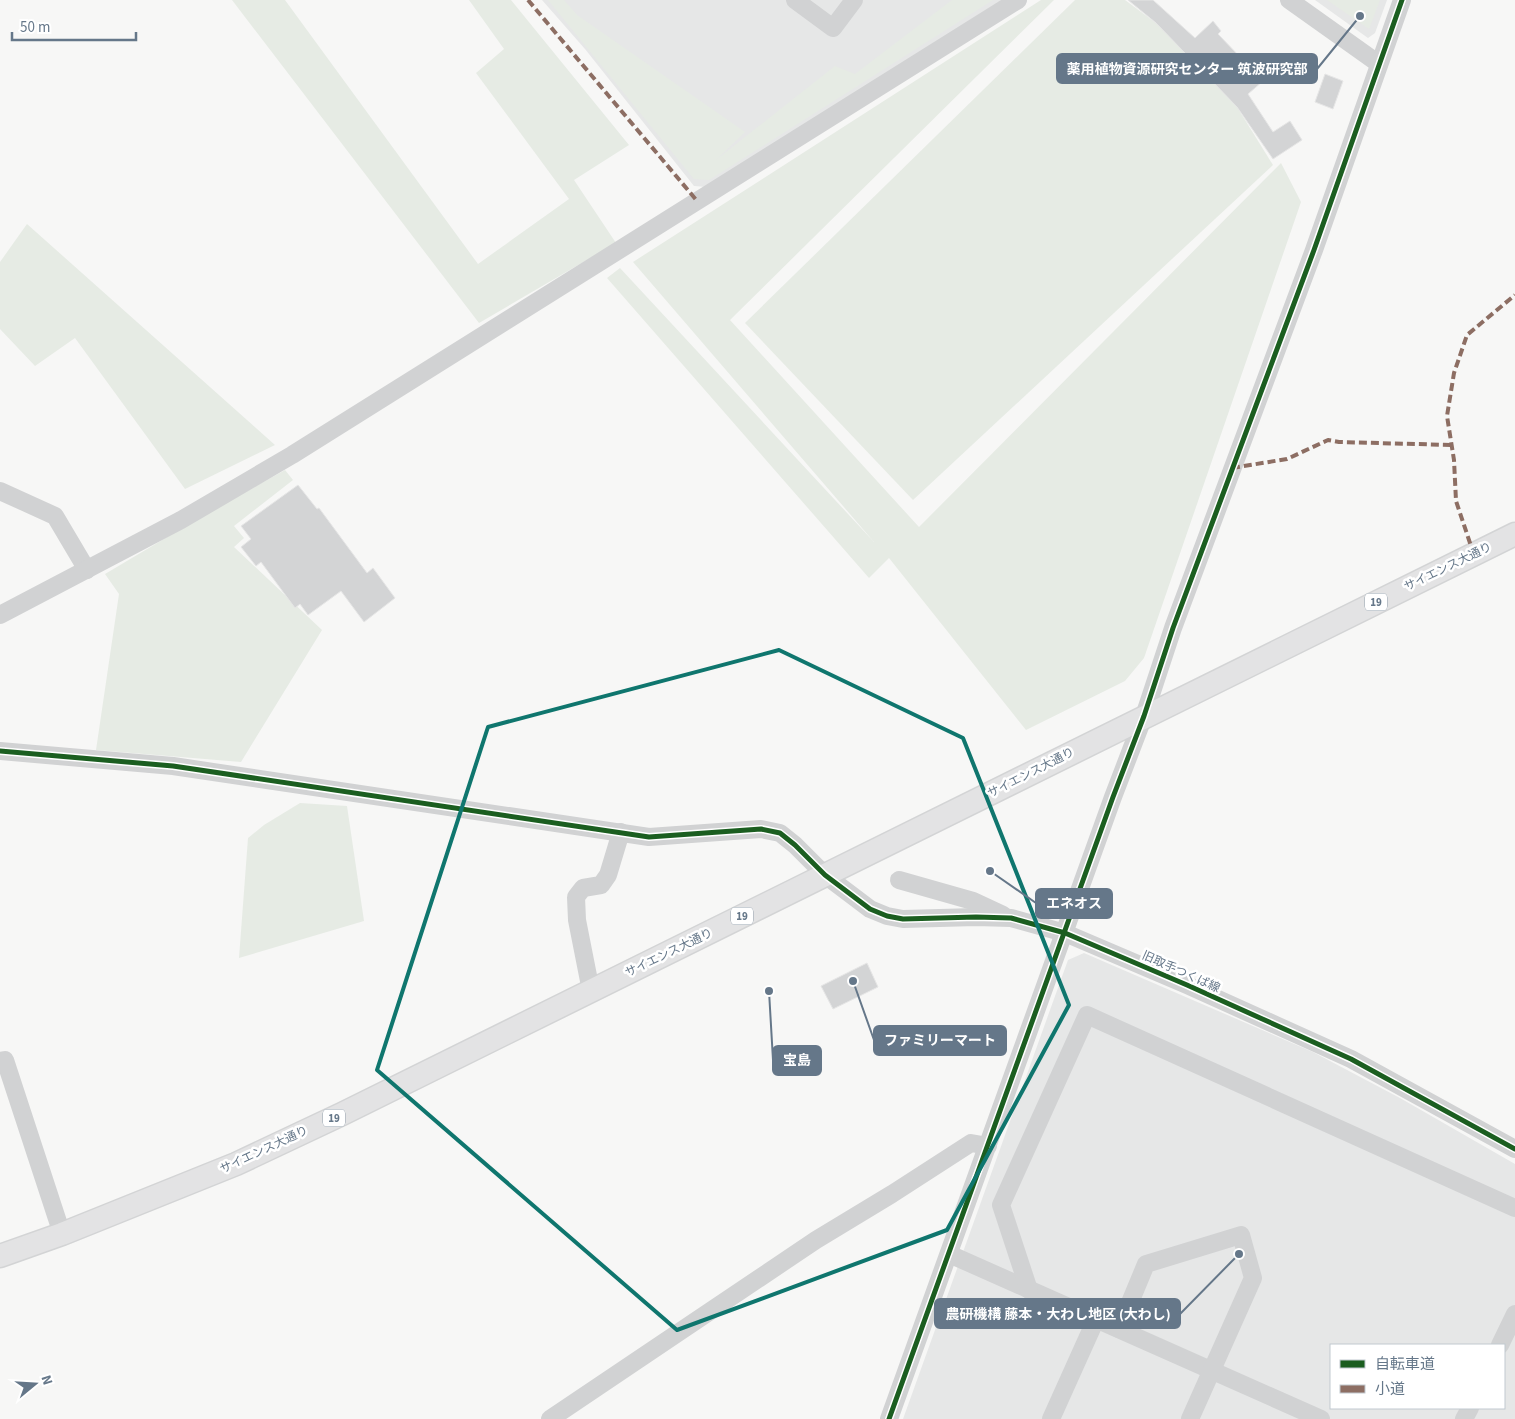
<svg xmlns="http://www.w3.org/2000/svg" width="1515" height="1419" viewBox="0 0 1515 1419" font-family="'Source Sans 3','Noto Sans JP',sans-serif">
	<style>
		.built { fill: #e6e7e7; fill-rule: evenodd }
		.green { fill: #e6ebe4 }
		.building { fill: #d3d4d5; stroke: #e6e6e6 }
		.lines { fill: none; stroke-linecap: round; stroke-linejoin: round }
		.major-casing { stroke: #d3d4d5; stroke-width: 25 }
		.minor { stroke: #d1d2d3; stroke-width: 18 }
		.major { stroke: #e3e3e4; stroke-width: 22 }
		.quiet { stroke: #8d6e63; stroke-width: 4; stroke-dasharray: 8 4; stroke-linecap: butt }
		.cycleway-casing { stroke: #fff; stroke-width: 8 }
		.cycleway { stroke: #1b5e20; stroke-width: 5 }
		.marked { fill: none; stroke: #0f766e; stroke-width: 4; stroke-linejoin: round }
		.labels { text-anchor: middle; dominant-baseline: central; stroke-width: 5; stroke-linejoin: round; paint-order: stroke }
		.shield { fill: #fff; stroke: #93a0ac; stroke-width: 1 }
		.shield-label { font-size: 11px; font-weight: bold; fill: #657789 }
		.street-label { font-size: 12px; fill: #657789; stroke: #fff }
		.leader { fill: none; stroke: #657789; stroke-width: 2 }
		.callout-dot { fill: #657789; stroke: #fff; stroke-width: 2 }
		.callout { fill: #657789; stroke: #657789; stroke-width: 2 }
		.callout-label { font-size: 14px; text-anchor: middle; font-weight: bold; fill: #fff }
	</style>
	<rect width="100%" height="100%" fill="#f7f7f6"/>
	<g class="built">
		<path d="M 542,0 L 1002,0 L 707,187 L 694,186 L 585,49 Z"/>
		<path d="M 1315,0 L 1387,0 L 1375,33 L 1368,38 Z"/>
		<path d="M 1084,953 L 1313,1052 L 1400,1098 L 1515,1164 L 1515,1419 L 903,1419 L 1068,960 ZM 1331,1345 L 1504,1345 L 1504,1408 L 1331,1408 Z"/>
	</g>
	<g class="green">
		<path d="M 232,0 L 285,0 L 478,264 L 569,199 L 476,73 L 504,49 L 469,0 L 511,0 L 629,145 L 574,180 L 616,243 L 479,323 Z"/>
		<path d="M 548,0 L 564,0 L 577,15 L 745,132 L 716,160 L 835,66 L 855,74 L 952,0 L 993,0 L 709,180 L 694,179 Z"/>
		<path d="M 1041,0 L 1054,0 L 730,320 L 919,527 L 1281,163 L 1301,202 L 1144,658 L 1125,681 L 1026,730 L 889,558 L 869,578 L 607,278 L 620,268 L 874,542 L 633,262 Z"/>
		<path d="M 1075,0 L 1125,0 L 1156,23 L 1237,107 L 1273,165 L 913,500 L 745,323 Z"/>
		<path d="M 1327,0 L 1380,0 L 1369,29 Z"/>
		<path d="M 27,224 L 275,445 L 185,489 L 75,338 L 35,366 L 0,329 L 0,262 Z"/>
		<path d="M 285,470 L 293,480 L 234,526 L 244,538 L 234,547 L 322,630 L 241,762 L 96,750 L 119,594 L 105,574 L 201,517 Z"/>
		<path d="M 300,803 L 347,806 L 364,921 L 239,958 L 248,838 L 264,825 Z"/>
	</g>
	<g class="building">
		<path d="M 1128,0 L 1153,0 L 1195,38 L 1213,21 L 1221,31 L 1218,34 L 1263,81 L 1248,94 L 1273,132 L 1290,121 L 1302,140 L 1273,159 L 1237,107 L 1156,23 Z"/>
		<path d="M 1325,74 L 1343,81 L 1333,109 L 1315,102 Z"/>
		<path d="M 298,485 L 317,509 L 319,508 L 367,573 L 373,568 L 395,598 L 364,622 L 341,591 L 308,615 L 300,604 L 295,608 L 261,562 L 256,566 L 241,547 L 251,539 L 241,526 Z"/>
		<path d="M 867,963 L 878,987 L 833,1009 L 821,986 Z"/>
	</g>
	<g class="lines">
		<defs>
			<path id="major" d="M 0,1256 L 62,1234 L 236,1164 L 342,1114 L 1515,534"/>
		</defs>
		<use href="#major" class="major-casing"/>
		<g class="minor">
			<path d="M 795,0 L 833,28 L 854,0"/>
			<path d="M 1289,0 L 1379,64"/>
			<path d="M 0,491 L 55,516 L 87,570"/>
			<path d="M 0,615 L 181,520 L 292,455 L 1018,0"/>
			<path d="M 0,751 L 173,766 L 649,837 L 761,829 L 780,833 L 795,845 L 825,875 L 870,909 L 887,916 L 903,919 L 976,917 L 1011,918 L 1065,933 L 1187,985 L 1351,1059 L 1515,1149"/>
			<path d="M 899,880 L 973,901 L 1003,915"/>
			<path d="M 591,991 L 577,920 L 576,897 L 583,888 L 601,885 L 608,875 L 621,832"/>
			<path d="M 0,1061 L 5,1060 L 62,1234"/>
			<path d="M 949,1254 L 1321,1419"/>
			<path d="M 1029,1290 L 1001,1205 L 1087,1015 L 1515,1208"/>
			<path d="M 1119,1329 L 1146,1264 L 1241,1235 L 1253,1278 L 1190,1419"/>
			<path d="M 1500,1345 L 1515,1314"/>
			<path d="M 550,1419 L 816,1240 L 892,1194 L 971,1143 L 988,1146"/>
			<path d="M 889,1419 L 1113,797 L 1144,716 L 1173,628 L 1314,250 L 1402,0"/>
			<path d="M 1051,1419 L 1096,1319"/>
			<path d="M 1464,1419 L 1470,1408"/>
		</g>
		<use href="#major" class="major"/>
		<g class="quiet">
			<path d="M 528,0 L 698,202"/>
			<path d="M 1232,468 L 1287,459 L 1328,440 L 1339,442 L 1452,445"/>
			<path d="M 1474,555 L 1456,501 L 1454,460 L 1447,416 L 1454,373 L 1467,335 L 1515,295"/>
		</g>
		<defs>
			<g id="cycleway">
				<path d="M 0,751 L 173,766 L 649,837 L 761,829 L 780,833 L 795,845 L 825,875 L 870,909 L 887,916 L 903,919 L 976,917 L 1011,918 L 1065,933 L 1187,985 L 1351,1059 L 1515,1149"/>
				<path d="M 889,1419 L 1113,797 L 1144,716 L 1173,628 L 1314,250 L 1402,0"/>
			</g>
		</defs>
		<use href="#cycleway" class="cycleway-casing"/>
		<use href="#cycleway" class="cycleway"/>
	</g>
	<path class="marked" d="M 779,650 L 963,738 L 1069,1005 L 947,1230 L 677,1330 L 377,1070 L 488,727 Z"/>
	<g class="labels">
		<g class="shield">
			<rect x="1365" y="593.5" width="22" height="17" rx="4"/>
			<rect x="731" y="907.5" width="22" height="17" rx="4"/>
			<rect x="323" y="1109.5" width="22" height="17" rx="4"/>
		</g>
		<g class="shield-label">
			<text x="1376" y="602">19</text>
			<text x="742" y="916">19</text>
			<text x="334" y="1118">19</text>
		</g>
		<g class="street-label">
			<text transform="translate(1448 567) rotate(-26)">サイエンス大通り</text>
			<text transform="translate(1031 773) rotate(-27)">サイエンス大通り</text>
			<text transform="translate(669 953) rotate(-26)">サイエンス大通り</text>
			<text transform="translate(1181 972) rotate(24)">旧取手つくば線</text>
			<text transform="translate(264 1150) rotate(-25)">サイエンス大通り</text>
		</g>
	</g>
	<path class="leader" d="M1360 16L1317 69M990 871L1036 903M853 981L874 1040M769 991L773 1060M1239 1254L1180 1314"/>
	<g class="callout-dot">
		<circle cx="1360" cy="16" r="5"/>
		<circle cx="990" cy="871" r="5"/>
		<circle cx="853" cy="981" r="5"/>
		<circle cx="769" cy="991" r="5"/>
		<circle cx="1239" cy="1254" r="5"/>
	</g>
	<g class="callout">
		<rect x="1057" y="54" width="260" height="29" rx="5"/>
		<rect x="1036" y="889" width="76" height="29" rx="5"/>
		<rect x="874" y="1026" width="132" height="29" rx="5"/>
		<rect x="773" y="1046" width="48" height="29" rx="5"/>
		<rect x="935" y="1299" width="245" height="29" rx="5"/>
	</g>
	<g class="callout-label">
		<text x="1187" y="74">薬用植物資源研究センター 筑波研究部</text>
		<text x="1074" y="908">エネオス</text>
		<text x="940" y="1045">ファミリーマート</text>
		<text x="797" y="1065">宝島</text>
		<text x="1058" y="1319">農研機構 藤本・大わし地区 (大わし)</text>
	</g>
	<rect x="1330" y="1344" width="175" height="65" fill="#ffffff" stroke="#c1c9d0"/>
	<rect x="1340" y="1360" width="25" height="8" fill="#1b5e20" stroke="#c1c9d0"/>
	<text x="1375" y="1369" font-size="15" fill="#657789">自転車道</text>
	<rect x="1340" y="1385" width="25" height="8" fill="#8d6e63" stroke="#c1c9d0"/>
	<text x="1375" y="1394" font-size="15" fill="#657789">小道</text>
	<g transform="translate(35 1384) rotate(72)" stroke="#ffffff" stroke-width="4" paint-order="stroke">
	<path d="M0-4L9 19L0 12L-9 19Z" fill="#657789"/>
	<text y="-8" font-size="14" font-weight="bold" text-anchor="middle" fill="#657789">N</text>
	</g>
	<path d="M12 32v8h124v-8" fill="none" stroke="#657789" stroke-width="2.5"/>
	<text x="20" y="32" font-size="15" fill="#657789" stroke="#ffffff" stroke-width="4" paint-order="stroke">50 m</text>
</svg>
